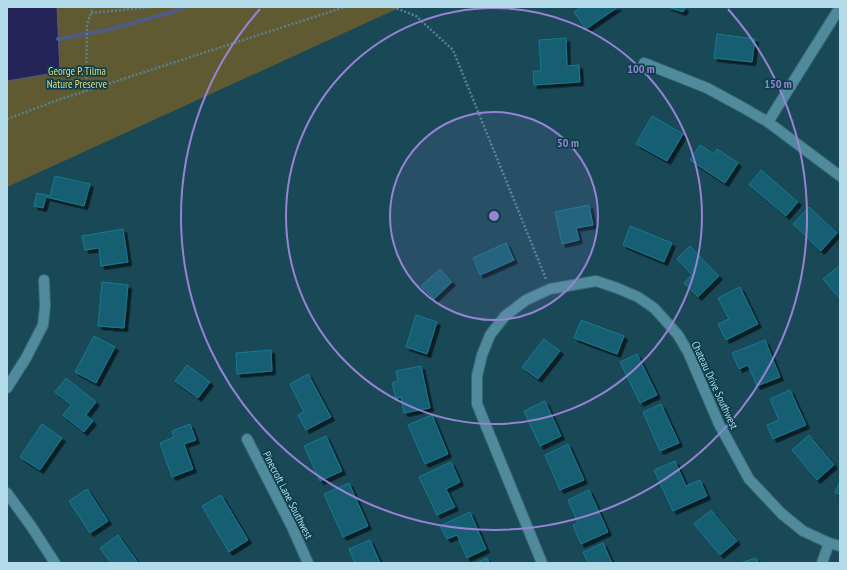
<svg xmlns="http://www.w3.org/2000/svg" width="847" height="570" viewBox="0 0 847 570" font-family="'PT Sans Narrow',sans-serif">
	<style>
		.green { fill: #605a32 }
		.water { fill: #252459; stroke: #4f5b84 }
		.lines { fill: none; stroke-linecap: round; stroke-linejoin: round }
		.stream { stroke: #4f5b84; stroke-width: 4 }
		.building { fill: #165f72; stroke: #157a93; filter: url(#shadow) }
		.minor-casing { stroke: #386674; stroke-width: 12 }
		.path { stroke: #568391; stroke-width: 2.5; stroke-dasharray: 2 2; stroke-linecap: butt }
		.minor { stroke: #4f8b9d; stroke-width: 10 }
		.ring { fill: none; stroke: #9683d4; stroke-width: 2 }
		.labels { text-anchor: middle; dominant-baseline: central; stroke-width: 3.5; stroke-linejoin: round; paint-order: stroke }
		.park-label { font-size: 11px; fill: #ebdb78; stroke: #0c3e4c }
		.street-label { font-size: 11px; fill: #b2dae8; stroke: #0c3e4c }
		.centre { fill: #9683d4; stroke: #0c3e4c; stroke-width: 2 }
		.ring-label { font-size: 12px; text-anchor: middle; font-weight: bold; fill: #9683d4; stroke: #0c3e4c; stroke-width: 3.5; stroke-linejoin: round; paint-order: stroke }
	</style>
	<defs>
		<filter id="shadow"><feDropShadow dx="3.5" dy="3.5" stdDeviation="0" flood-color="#0009"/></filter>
	</defs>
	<rect width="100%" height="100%" fill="#194957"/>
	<path class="green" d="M 7,7 L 401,7 L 7,187 Z"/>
	<path class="water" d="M 7,7 L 57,7 L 60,72 L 7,81 Z"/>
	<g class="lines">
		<path class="stream" d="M 58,39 L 107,30 L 173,12 L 184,7"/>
	</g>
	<g class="building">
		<path d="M 581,7 L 618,7 L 586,29 L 574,12 Z"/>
		<path d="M 668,7 L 685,7 L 683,12 Z"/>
		<path d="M 717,34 L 755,39 L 752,62 L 714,58 Z"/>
		<path d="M 566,38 L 567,66 L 579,65 L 580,82 L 534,85 L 533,71 L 541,71 L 539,40 Z"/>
		<path d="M 652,116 L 683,134 L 667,161 L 636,144 Z"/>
		<path d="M 700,145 L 714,154 L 717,149 L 738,163 L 725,183 L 690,160 Z"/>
		<path d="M 761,170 L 798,202 L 786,216 L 749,185 Z"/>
		<path d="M 55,176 L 90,184 L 84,206 L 46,197 L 43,208 L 34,206 L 37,193 L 50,196 Z"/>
		<path d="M 589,205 L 593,225 L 576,228 L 579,240 L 562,244 L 555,212 Z"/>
		<path d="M 809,207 L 837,233 L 821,251 L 793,224 Z"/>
		<path d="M 630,226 L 672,243 L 664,262 L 623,245 Z"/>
		<path d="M 123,229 L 128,262 L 101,266 L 99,248 L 85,250 L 82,236 Z"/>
		<path d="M 506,243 L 514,260 L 480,275 L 473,258 Z"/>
		<path d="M 690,246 L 719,276 L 698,297 L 684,283 L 692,275 L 677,259 Z"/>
		<path d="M 840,265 L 840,299 L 823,279 Z"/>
		<path d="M 440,269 L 452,282 L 434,299 L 421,286 Z"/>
		<path d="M 102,282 L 128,285 L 124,328 L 98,326 Z"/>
		<path d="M 740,287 L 758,324 L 726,340 L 718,324 L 729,319 L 718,298 Z"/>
		<path d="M 416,315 L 437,322 L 427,354 L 406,347 Z"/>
		<path d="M 581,320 L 624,336 L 617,354 L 574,338 Z"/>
		<path d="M 94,336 L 115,347 L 96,383 L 75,372 Z"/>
		<path d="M 544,339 L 560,351 L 538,379 L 522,367 Z"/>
		<path d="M 765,340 L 780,377 L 757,386 L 748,365 L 739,369 L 732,353 Z"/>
		<path d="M 271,350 L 272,371 L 237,374 L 236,353 Z"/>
		<path d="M 637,354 L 657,395 L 640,403 L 620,362 Z"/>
		<path d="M 187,365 L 210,382 L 198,398 L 175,381 Z"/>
		<path d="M 421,366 L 430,408 L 404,413 L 401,397 L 396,399 L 392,383 L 398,381 L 396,371 Z"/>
		<path d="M 308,374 L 331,417 L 306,430 L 298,415 L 304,412 L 290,384 Z"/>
		<path d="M 66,378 L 96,402 L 86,415 L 93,421 L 84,432 L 63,415 L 71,405 L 55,392 Z"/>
		<path d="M 790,390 L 806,425 L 773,439 L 767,425 L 779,420 L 770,399 Z"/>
		<path d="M 545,401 L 561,436 L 540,446 L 524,411 Z"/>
		<path d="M 661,404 L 679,443 L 660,451 L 643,412 Z"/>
		<path d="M 432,415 L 448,454 L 425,464 L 408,425 Z"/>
		<path d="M 42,424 L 62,438 L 40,470 L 20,457 Z"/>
		<path d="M 190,424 L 196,440 L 184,444 L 193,469 L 172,477 L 160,443 L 174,437 L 172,431 Z"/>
		<path d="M 809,435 L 834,465 L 817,480 L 792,450 Z"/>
		<path d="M 326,436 L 342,471 L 320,481 L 304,446 Z"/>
		<path d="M 568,444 L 584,480 L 560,490 L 545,455 Z"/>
		<path d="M 675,461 L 686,486 L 700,480 L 707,496 L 673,511 L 654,470 Z"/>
		<path d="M 451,462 L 460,482 L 446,489 L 455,507 L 437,515 L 419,477 Z"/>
		<path d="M 840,481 L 840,494 L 835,493 Z"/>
		<path d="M 349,483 L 368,526 L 343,537 L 324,494 Z"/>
		<path d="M 87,489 L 108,521 L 90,533 L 69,501 Z"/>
		<path d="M 589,490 L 608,532 L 581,544 L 573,525 L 578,523 L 568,500 Z"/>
		<path d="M 221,495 L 248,540 L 229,552 L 202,506 Z"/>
		<path d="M 711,510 L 737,541 L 720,555 L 694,524 Z"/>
		<path d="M 470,512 L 486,549 L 467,558 L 457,535 L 447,539 L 440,526 Z"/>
		<path d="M 118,535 L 138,563 L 111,563 L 100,548 Z"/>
		<path d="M 370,540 L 380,563 L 355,563 L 349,549 Z"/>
		<path d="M 603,543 L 612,563 L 588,563 L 583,552 Z"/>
		<path d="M 487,558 L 489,563 L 476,563 Z"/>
		<path d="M 756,558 L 758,563 L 740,563 Z"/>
	</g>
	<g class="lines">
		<defs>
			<g id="minor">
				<path d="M 644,63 L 707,88 L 742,107 L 768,122 L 840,176"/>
				<path d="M 768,122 L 837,12"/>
				<path d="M 7,388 L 26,358 L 43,325 L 45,306 L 44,280"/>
				<path d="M 247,439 L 292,527 L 308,563"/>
				<path d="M 7,493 L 31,526 L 55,563"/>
				<path d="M 542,563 L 477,404 L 477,376 L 482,355 L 490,335 L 505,316 L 526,300 L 550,289 L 596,281 L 617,288 L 638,297 L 654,308 L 664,319 L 678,335 L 688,352 L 719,424 L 749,479 L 782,514 L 803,531 L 829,543 L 840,546"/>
				<path d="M 822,563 L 829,543"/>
			</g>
		</defs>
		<use href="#minor" class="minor-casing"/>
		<g class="path">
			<path d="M 393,7 L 416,16 L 453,50 L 546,279"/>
			<path d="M 91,13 L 152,7"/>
			<path d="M 86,91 L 87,25 L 93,7"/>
			<path d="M 7,119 L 58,100 L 345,7"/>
		</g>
		<use href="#minor" class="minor"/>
	</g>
	<circle cx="494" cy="216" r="104" fill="#9683d4" fill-opacity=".12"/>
	<g class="ring">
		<circle cx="494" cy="216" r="104"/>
		<circle cx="494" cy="216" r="208"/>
		<path d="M728 9A313 313 0 1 1 260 9"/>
	</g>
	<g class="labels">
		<g class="park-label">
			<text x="77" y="71">George P. Tilma<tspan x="77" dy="13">Nature Preserve</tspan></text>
		</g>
		<g class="street-label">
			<text transform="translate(715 385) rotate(65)">Chateau Drive Southwest</text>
			<text transform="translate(288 495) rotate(63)">Pinecroft Lane Southwest</text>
		</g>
	</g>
	<circle cx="494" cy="216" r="6" class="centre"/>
	<g class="ring-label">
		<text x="641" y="73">100 m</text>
		<text x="778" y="88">150 m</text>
		<text x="568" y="147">50 m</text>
	</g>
	<rect width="847" height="570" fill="none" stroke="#b2dae8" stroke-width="16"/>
</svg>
